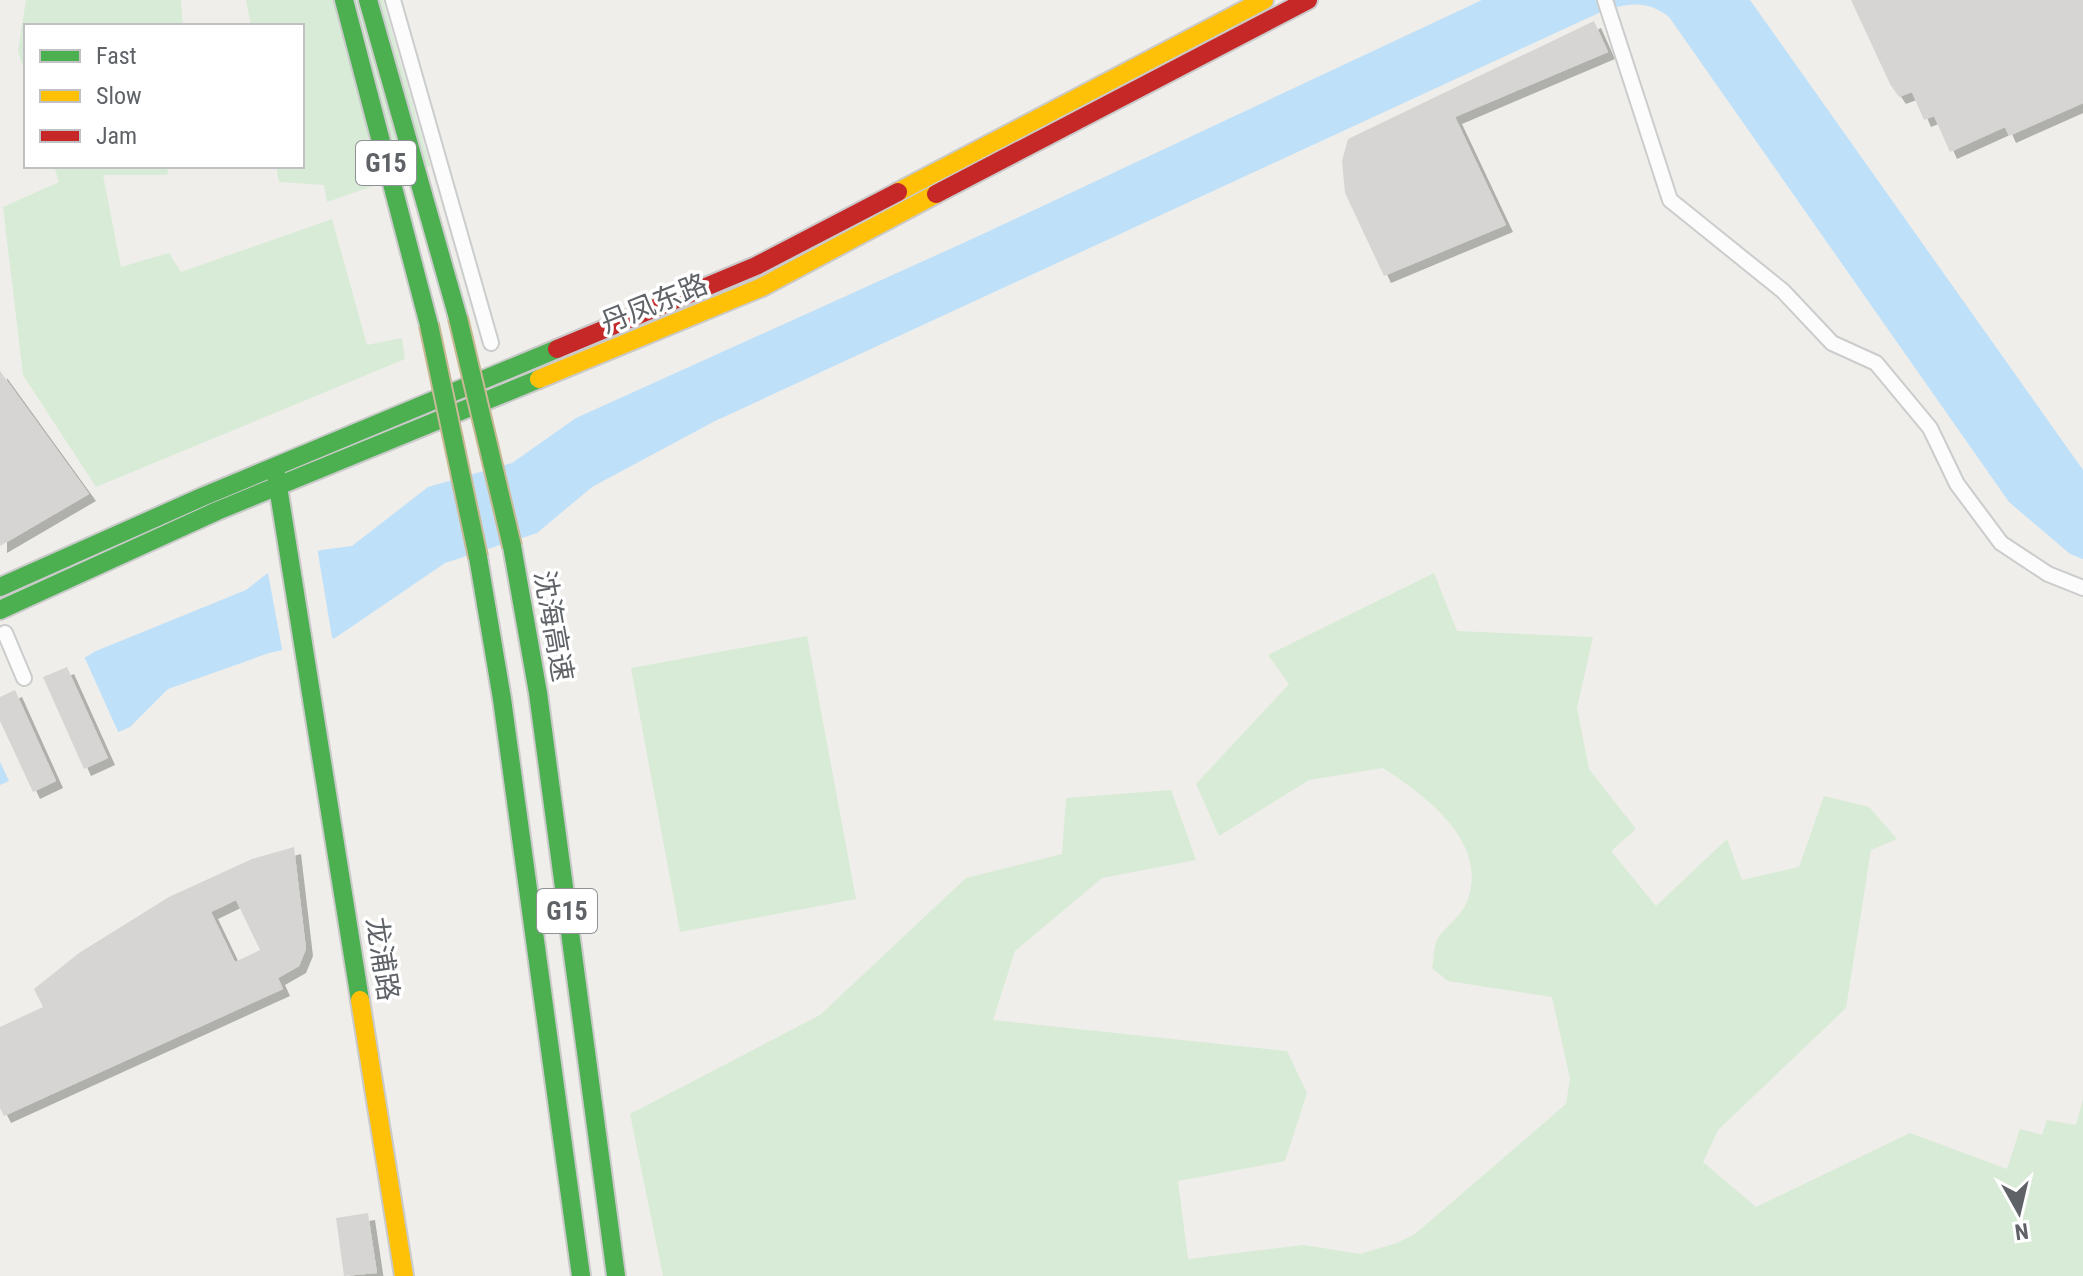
<svg xmlns="http://www.w3.org/2000/svg" width="2083" height="1276" font-family="'Roboto Condensed','Noto Sans SC',sans-serif">
  <style>
    .green { fill: #d8ebd6 }
    .water { fill: #bfe0f9 }
    .pier { fill: #efeeea }
    .building { fill: #d6d5d3; fill-rule: evenodd; filter: url(#shadow) }
    .lines { fill: none; stroke-linecap: round; stroke-linejoin: round }
    .street-casing { stroke: #cbcccc; stroke-width: 18 }
    .fast-casing { stroke: #cacacb; stroke-width: 22 }
    .slow-casing { stroke: #cacacb; stroke-width: 22 }
    .jam-casing { stroke: #cacacb; stroke-width: 22 }
    .street { stroke: #fdfcfc; stroke-width: 14 }
    .fast { stroke: #4caf50; stroke-width: 18 }
    .slow { stroke: #ffc107; stroke-width: 18 }
    .jam { stroke: #c62828; stroke-width: 18 }
    .fast-bridge-casing { stroke: #c8b996; stroke-width: 22; stroke-linecap: butt }
    .fast-bridge { stroke: #4caf50; stroke-width: 18 }
    .labels { text-anchor: middle; stroke-width: 7; stroke-linejoin: round; paint-order: stroke }
    .shield { fill: #fff; stroke: #8f9295; stroke-width: 2 }
    .shield-label { font-size: 26px; font-weight: bold; fill: #5f6368 }
    .street-label { font-size: 28px; fill: #5f6368; stroke: #fff }
  </style>
  <defs>
    <filter id="shadow"><feDropShadow dx="7" dy="7" stdDeviation="0" flood-color="#0004"/></filter>
  </defs>
  <rect width="100%" height="100%" fill="#efeeea"/>
  <path class="green" d="M26,0H181L183,26H26V76L18,51Z
    M246,0H383L430,166L327,202L324,185L279,182L276,166H302V26H251Z
    M54,166H169L167,175H103L121,267L169,253L181,272L332,219L367,345L402,338L405,359L96,487L23,375L3,207L59,182Z
    M1434,573L1457,631L1593,637L1577,708L1589,769L1636,829L1611,851L1656,906L1727,839L1742,880L1799,867L1824,796L1869,807L1897,839L1871,850L1846,1008L1718,1130L1703,1162L1756,1207L1910,1133L2007,1169L2020,1129L2042,1135L2047,1120L2076,1125L2083,1099V1276H663L630,1114L820,1015L966,878L1062,854L1066,798L1171,790L1196,860L1102,878L1015,951L993,1020L1287,1051L1307,1093L1285,1161L1178,1181L1188,1259L1304,1245L1360,1254L1397,1243L1415,1234L1566,1104L1570,1079L1552,997L1448,981L1432,968C1434,959 1433,946 1438,938C1446,926 1460,917 1466,904C1492,844 1426,796 1383,768L1309,780L1219,836L1196,784L1289,684L1268,655Z
    M807,636L856,899L680,932L631,668Z"/>
  <path class="water" d="M1482,0H1750L2083,470V559L2070,554L2009,502L1669,17C1647,0 1629,3 1603,11L715,421L592,487L537,533L445,563L335,638L269,653L168,689L130,727L0,785V708L96,651L246,590L269,572L321,550L352,546L428,487L512,463L576,418L972,239Z"/>
  <path class="pier" d="M317,547L333,643L283,654L267,568Z
    M83,654L120,736L11,785L0,762V703Z"/>
  <path class="building" d="M1851,0H2083V103L2009,136L2005,127L1950,152L1934,116L1924,120L1912,92L1899,97L1890,84Z
    M1594,21L1608,52L1455,117L1506,225L1384,276L1345,193L1342,161L1348,139Z
    M0,371L89,494L0,546Z
    M67,667L108,758L84,769L43,677Z
    M15,690L56,781L33,792L0,721V697Z
    M294,847L306,949L299,966L278,978L283,989L4,1116L0,1108V1027L43,1007L34,989L79,953L169,897L252,859ZM236,900L260,950L235,962L211,912Z
    M368,1213L377,1273L344,1276L336,1218Z"/>
  <g class="lines">
    <g class="street-casing">
      <path id="street" d="M393,0L491,343
        M1605,0L1670,200L1783,291L1832,343L1876,363L1930,428L1957,484L2001,543L2048,574L2083,588
        M5,633L24,678"/>
    </g>
    <g class="fast-casing">
      <path id="fast" d="M344,0L429,325
        M368,0L458,318
        M276,474L360,1000
        M512,546L538,693L616,1276
        M478,557L502,699L581,1276
        M0,587L202,497L557,349
        M0,610L217,511L539,379"/>
    </g>
    <g class="slow-casing">
      <path id="slow" d="M898,192L1264,0
        M539,379L762,287L936,194
        M360,1000L404,1276"/>
    </g>
    <g class="jam-casing">
      <path id="jam" d="M936,194L1308,0
        M557,349L756,266L898,192"/>
    </g>
    <use href="#street" class="street"/>
    <use href="#fast" class="fast"/>
    <use href="#slow" class="slow"/>
    <use href="#jam" class="jam"/>
    <g class="fast-bridge-casing">
      <path id="fast-bridge" d="M458,318L512,546
        M429,325L478,557"/>
    </g>
    <use href="#fast-bridge" class="fast-bridge"/>
  </g>
  <g class="labels">
    <g class="shield">
      <rect x="356" y="141" width="60" height="44" rx="6"/>
      <rect x="537" y="889" width="60" height="44" rx="6"/>
    </g>
    <g class="shield-label">
      <text x="386" y="172">G15</text>
      <text x="567" y="920">G15</text>
    </g>
    <g class="street-label">
      <text transform="translate(654 303) rotate(-22)" y="10">丹凤东路</text>
      <text transform="translate(554 626) rotate(80)" y="10">沈海高速</text>
      <text transform="translate(383 959) rotate(81)" y="10">龙浦路</text>
    </g>
  </g>
  <rect x="24" y="24" width="280" height="144" fill="#ffffff" stroke="#bfc1c3" stroke-width="2"/>
  <rect x="40" y="50" width="40" height="12" fill="#4caf50" stroke="#bfc1c3" stroke-width="2"/>
  <text x="96" y="64" font-size="24" fill="#5f6368">Fast</text>
  <rect x="40" y="90" width="40" height="12" fill="#ffc107" stroke="#bfc1c3" stroke-width="2"/>
  <text x="96" y="104" font-size="24" fill="#5f6368">Slow</text>
  <rect x="40" y="130" width="40" height="12" fill="#c62828" stroke="#bfc1c3" stroke-width="2"/>
  <text x="96" y="144" font-size="24" fill="#5f6368">Jam</text>
  <g transform="translate(2019 1212) rotate(172)" stroke="#ffffff" stroke-width="6" paint-order="stroke">
  <path d="M0-6L14 30L0 20L-14 30Z" fill="#5f6368"/>
  <text y="-12" font-size="22" font-weight="bold" text-anchor="middle" fill="#5f6368">N</text>
  </g>
</svg>
